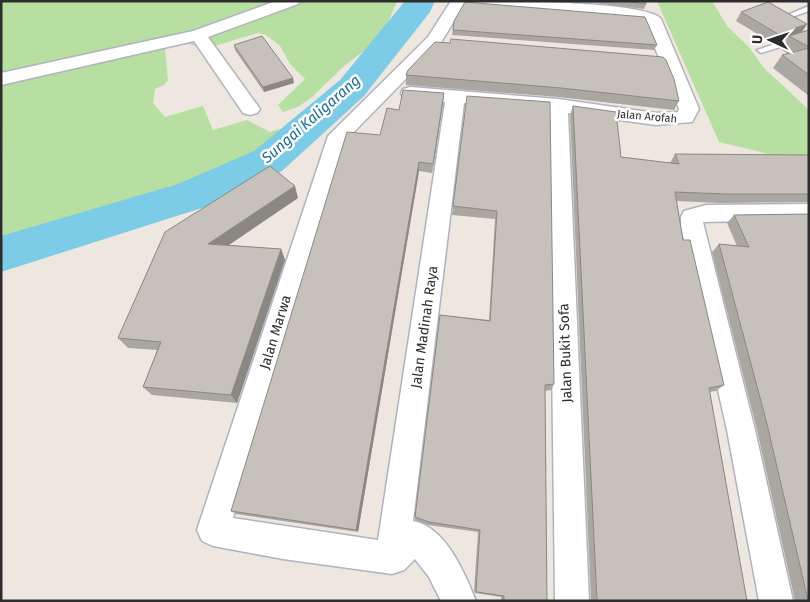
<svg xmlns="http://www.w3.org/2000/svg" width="810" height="602" font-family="'Fira Sans',sans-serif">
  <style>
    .green { fill: #b7dfa1 }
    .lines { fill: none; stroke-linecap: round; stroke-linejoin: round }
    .river { fill: #7ccce7; fill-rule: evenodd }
    .lane-casing { stroke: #b1b3bc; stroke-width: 3 }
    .street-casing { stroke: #b1b3bc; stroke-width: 3 }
    .lane { fill: #fff; fill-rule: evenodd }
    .street { fill: #fff; fill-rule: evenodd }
    .wall { fill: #aaa7a1 }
    .shaded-wall { fill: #8b8883 }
    .building { fill: #c6c2bb; stroke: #8b8883 }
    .labels { text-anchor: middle; stroke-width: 5; stroke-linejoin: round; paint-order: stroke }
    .far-street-label { font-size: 11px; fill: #2d2d2d; stroke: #fff }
    .street-label { font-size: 14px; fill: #2d2d2d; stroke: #fff }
    .water-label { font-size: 15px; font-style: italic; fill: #176c96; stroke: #fff }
  </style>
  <rect width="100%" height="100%" fill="#ede7e0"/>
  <path class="green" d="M1,1H397L382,37L343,67L312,97L298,107L283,112L278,105L305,79L290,64L280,46L266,35L258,33L201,50C189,40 180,44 165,47L168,80L164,85L155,89L153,103L165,117L203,106L213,130L247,120L270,132L279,129L275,139L255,150C250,175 114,218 86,226C59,233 30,237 3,242Z
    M657,1H712L727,26L748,46L764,68L809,110V155L777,156L719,142Z"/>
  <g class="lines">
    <path class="river" d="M405,1H435L430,12L364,96L282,171L208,206L1,272V236L178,184L254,151L340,80Z"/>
    <g class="lane-casing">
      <path id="lane" d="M809,6V11L789,18L785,16Z
        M809,33V38L761,53L757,50Z"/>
    </g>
    <g class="street-casing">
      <path id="street" d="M276,1H300L298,4L208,37L260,109L257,113L250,115L243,113L194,41L1,85V73L193,31Z
        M451,1C482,1 648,0 661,19L699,109L692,122L656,125L568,113L589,601H555L549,110L464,103L413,521C446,527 465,574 476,601H441L429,577L415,559L404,570L392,574L283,559L213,546L202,541L197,530L328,136L428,37ZM464,5L644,20L679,109L678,112L656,113L558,99L410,87L403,89L401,93L403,97L445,102L378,540L233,518L347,139L440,44Z
        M809,204V220L703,222L755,430L793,601H759L727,430L681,227V217L684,211L706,205Z"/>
    </g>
    <use href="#lane" class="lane"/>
    <use href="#street" class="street"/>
  </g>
  <path class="wall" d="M541,1H645L646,4L644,9L595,3Z
    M741,12L802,32L809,30V96L773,68L782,55L788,54L781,49L788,38L772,43L736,21Z
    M454,21L657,45L654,50L452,35Z
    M234,45L294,83L264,92L235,50Z
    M408,70L679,101L674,110L558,97L406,85V75Z
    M444,93L443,103L432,173L419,171L358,532L236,514L231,511L380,135L399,110Z
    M467,96L554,384L551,390L545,391L547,601H501V597L475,593L474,591L478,532L428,525L415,520L440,315L489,320L495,219L452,215Z
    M573,106L621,157L670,163L675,154L809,155V202L719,203L676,201L683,240L724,385L716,391L710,392L747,601H591L570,115Z
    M298,198L229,245L281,249L285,260L237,403L152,395L143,387L157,350L128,348L118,338L165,232Z
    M809,214V601H795L757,430L712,252L719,244L737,246L727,223L734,215Z"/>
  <path class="shaded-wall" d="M807,24L801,34L789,36L788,38L772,43L778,34Z
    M293,78L294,83L264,92L263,87Z
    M444,93L443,103L432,173L433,164Z
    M419,162V171L358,532L356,530Z
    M295,186L298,198L214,255L208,244Z
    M281,249L285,260L237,403L231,395Z"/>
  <path class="building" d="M624,1H645L646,4Z
    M465,2L645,17L657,45L453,30L454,21Z
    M768,2L807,24L778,34L741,12Z
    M809,30V47L789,36Z
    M262,36L293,78L263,87L234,45Z
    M451,39L663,57L666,60L674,79L679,101L561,88L406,75L408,70L435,42L450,43Z
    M809,48V75L782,55Z
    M403,90L444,93L433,164L419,162L356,530L231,511L347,132L380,135L387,108L399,110Z
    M467,96L550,102L554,384L545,385L547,601H504V596L477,592L476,590L480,530L429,522L415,517L440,315L490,321L497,211L453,206Z
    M573,106L616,112L621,157L679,164L675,154L809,155V194H725L675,192L683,240H690L724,385L709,388L747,601H596L597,600Z
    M270,166L295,186L208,244L281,249L231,395L143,387L161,342L118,338L165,232Z
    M809,214V601H807L808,600L767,424L719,244L749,247L734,215Z"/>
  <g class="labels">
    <g class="far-street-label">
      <text transform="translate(647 116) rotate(5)" y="4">Jalan Arofah</text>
    </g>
    <g class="street-label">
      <text transform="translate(424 327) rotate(-82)" y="5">Jalan Madinah Raya</text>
      <text transform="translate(275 332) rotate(-73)" y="5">Jalan Marwa</text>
      <text transform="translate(565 353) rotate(-92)" y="5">Jalan Bukit Sofa</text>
    </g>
    <g class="water-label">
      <text transform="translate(311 119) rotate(-41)" y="5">Sungai Kaligarang</text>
    </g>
  </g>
  <rect width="810" height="602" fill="none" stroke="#2d2d2d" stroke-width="5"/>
  <g transform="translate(770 40) rotate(273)" stroke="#ffffff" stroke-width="4" paint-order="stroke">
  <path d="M0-4L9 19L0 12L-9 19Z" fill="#2d2d2d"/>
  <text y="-8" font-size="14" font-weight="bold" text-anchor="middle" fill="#2d2d2d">U</text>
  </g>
</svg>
